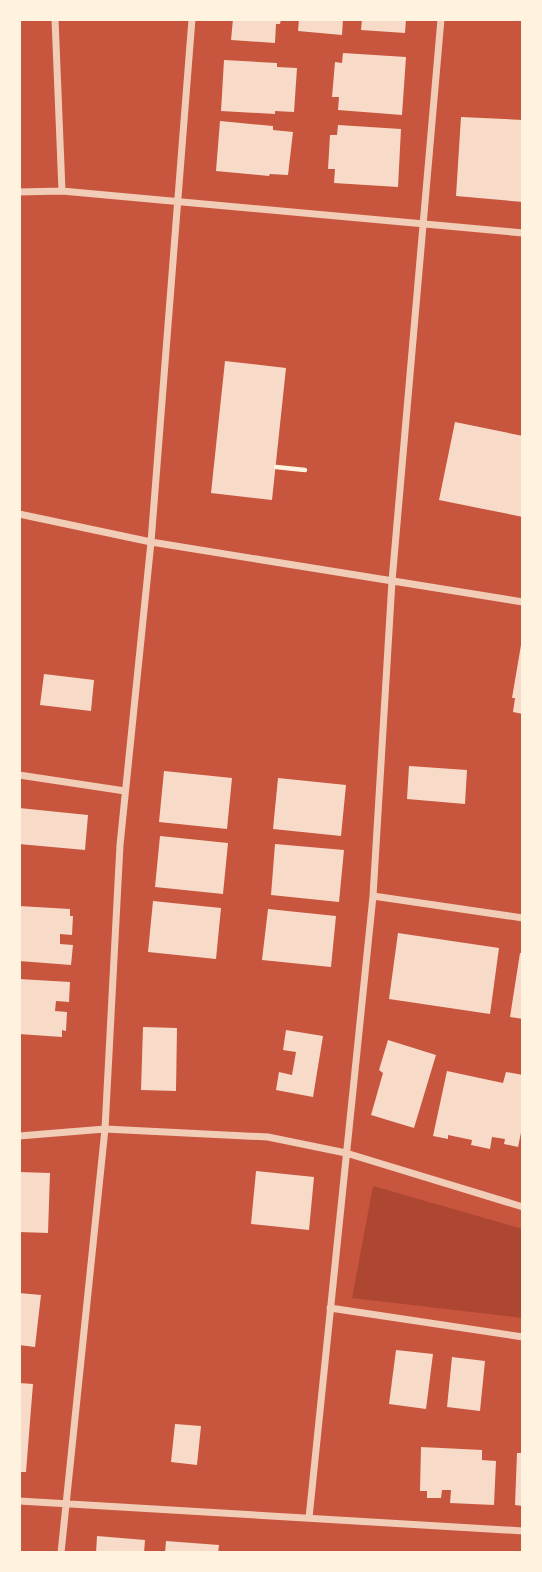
<svg xmlns="http://www.w3.org/2000/svg" width="542" height="1572" font-family="Arial,sans-serif">
  <style>
    .green { fill: #ae4732 }
    .building { fill: #f7dbc8 }
    .lines { fill: none; stroke-linecap: round; stroke-linejoin: round }
    .path { stroke: #fff3e0; stroke-width: 4.5 }
    .minor { stroke: #f1ccb7; stroke-width: 7 }
  </style>
  <rect width="100%" height="100%" fill="#c8553d"/>
  <path class="green" d="M373,1186L523,1229V1318L352,1298Z"/>
  <path class="building" d="M233,19H281L280,24H276L275,43L231,40Z
    M299,19H343L342,35L298,31Z
    M362,19H406L405,33L361,30Z
    M343,53L406,57L402,115L338,110L339,97H332L335,62L342,63Z
    M224,60L277,63V67L297,68L294,112L275,111V114L221,111Z
    M461,117L523,120V202L456,196Z
    M220,121L273,126V130L293,132L288,175L270,174L269,176L216,171Z
    M338,125L401,129L398,187L334,183L335,169H328L330,135H337Z
    M225,361L286,368L272,500L211,493Z
    M455,422L523,436V517L439,500Z
    M521,645H523V714L513,712L515,698H512Z
    M44,674L94,680L91,711L40,705Z
    M409,766L467,770L465,804L407,799Z
    M164,771L232,778L227,829L159,822Z
    M278,778L346,785L341,836L273,829Z
    M19,808L88,815L85,850L19,844Z
    M160,836L228,843L223,894L155,887Z
    M275,844L344,850L339,902L271,895Z
    M153,901L221,908L216,959L148,952Z
    M19,906L70,909V916H73L72,935L60,934V944L73,945L71,965L19,961Z
    M268,909L336,916L331,967L262,960Z
    M398,933L499,948L490,1014L389,999Z
    M520,953H523V1019L510,1017Z
    M19,979L70,982L69,1002L56,1001L55,1011L67,1012L66,1031L62,1030V1037L19,1034Z
    M143,1027L177,1028L176,1091L141,1090Z
    M286,1030L323,1036L313,1097L276,1090L279,1072L292,1075L296,1052L283,1050Z
    M388,1040L436,1055L414,1128L371,1115L383,1073L379,1070Z
    M447,1071L503,1083L506,1072L523,1075V1123L518,1147L504,1144L505,1139L492,1137L490,1149L471,1145L472,1140L448,1135V1139L433,1136Z
    M256,1171L314,1177L309,1230L251,1224Z
    M19,1172L50,1173L48,1233L19,1232Z
    M19,1293L41,1295L35,1347L19,1345Z
    M396,1350L433,1354L426,1409L389,1404Z
    M452,1357L485,1361L480,1411L447,1407Z
    M19,1383L33,1384L26,1472H19Z
    M175,1424L201,1426L197,1465L171,1462Z
    M421,1447L482,1450V1460L496,1461L494,1505L450,1503L451,1490H442L441,1498H427V1491H420Z
    M517,1453H523V1506L515,1505Z
    M97,1536L145,1540L144,1553H96Z
    M166,1541L219,1545L218,1553H165Z"/>
  <g class="lines">
    <path class="path" d="M276,467L305,470"/>
    <path class="minor" d="M55,19L62,191
      M19,192L62,191L523,233
      M19,514L151,542L523,602
      M19,775L125,791
      M373,896L523,918
      M19,1136L105,1129L268,1137L346,1153L523,1207
      M330,1308L523,1337
      M19,1501L523,1531
      M309,1518L373,896L392,581L441,19
      M61,1553L105,1129L120,845L151,542L192,19"/>
  </g>
  <rect width="542" height="1572" fill="none" stroke="#fff3e0" stroke-width="42"/>
</svg>
